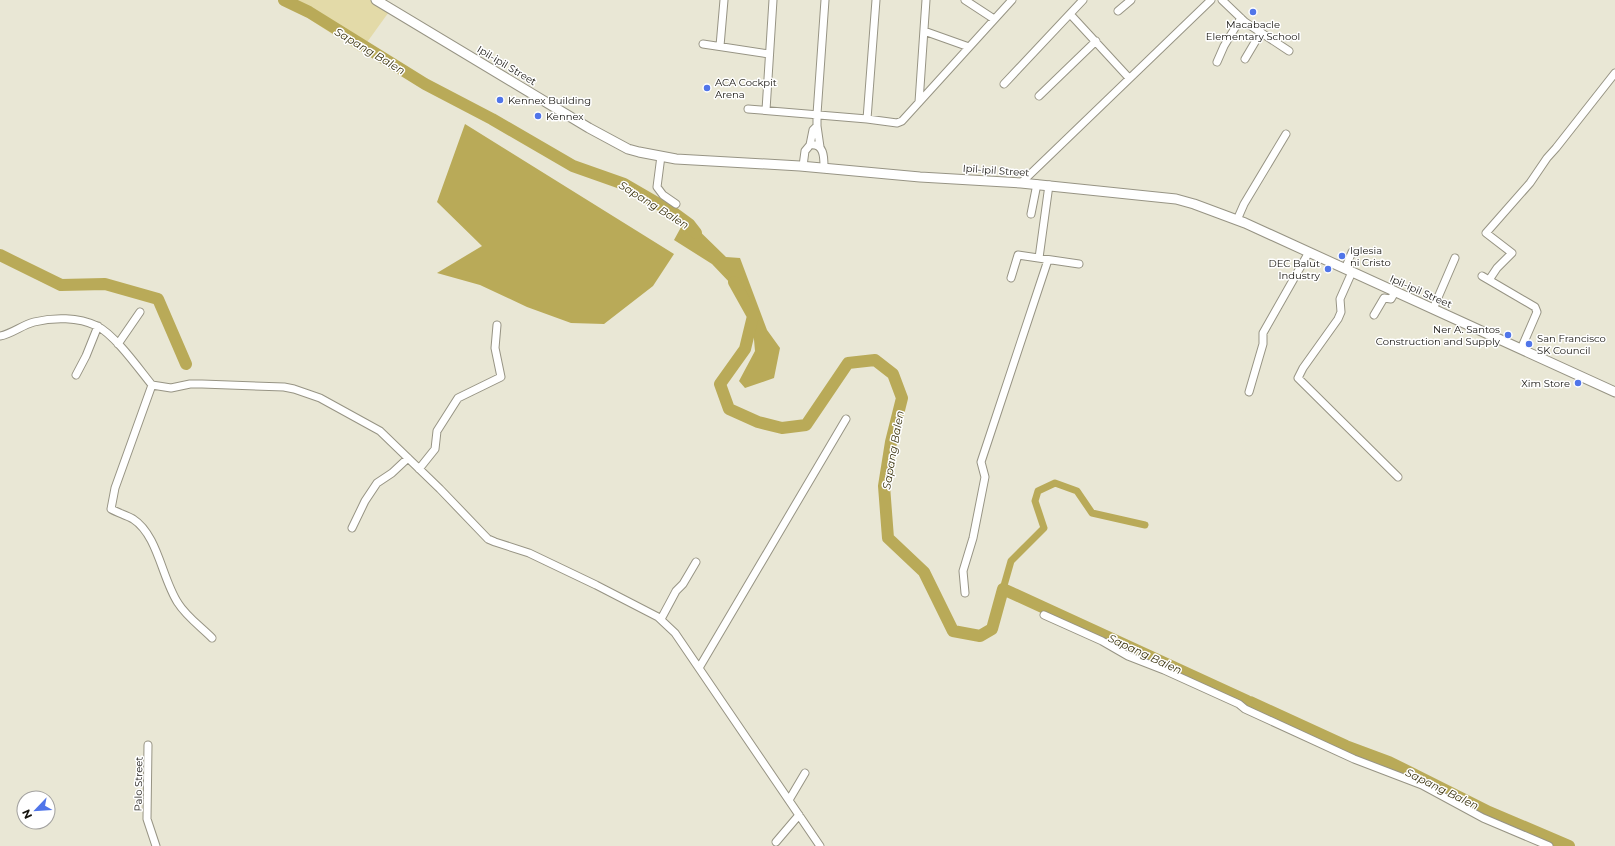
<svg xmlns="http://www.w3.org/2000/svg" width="1615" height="846" font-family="Montserrat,sans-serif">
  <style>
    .green { fill: #e3daa8 }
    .water { fill: #b9aa58 }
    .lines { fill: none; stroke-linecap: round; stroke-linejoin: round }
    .stream { stroke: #b9aa58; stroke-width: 2 }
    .canal { stroke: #b9aa58; stroke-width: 7 }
    .river { stroke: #b9aa58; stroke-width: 12 }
    .minor-casing { stroke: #979484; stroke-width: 9 }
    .tertiary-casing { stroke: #979484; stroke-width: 11 }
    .minor { stroke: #fff; stroke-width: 7 }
    .tertiary { stroke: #fff; stroke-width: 9 }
    .poi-dot { fill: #5075e9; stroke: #fff; stroke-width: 1.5 }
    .labels { text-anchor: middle; stroke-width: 3; stroke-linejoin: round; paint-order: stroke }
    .poi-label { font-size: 10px; fill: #16140f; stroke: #fff; text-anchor: start }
    .street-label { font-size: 10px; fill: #16140f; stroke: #fff }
    .water-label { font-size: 11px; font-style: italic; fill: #3a330f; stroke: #fff }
  </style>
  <rect width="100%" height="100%" fill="#e9e7d5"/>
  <path class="green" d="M280,0H377L391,9L360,52Z"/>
  <path class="water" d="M465,124L674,254L653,286L604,324L571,323L527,307L480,285L437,273L482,246L437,202Z
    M686,218L726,257L740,258L767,330L780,348L774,378L745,388L739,381L755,351L751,305L712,264L674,240Z"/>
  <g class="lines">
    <path class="stream" d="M992,629L994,631"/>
    <path class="canal" d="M1003,589L1011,561L1044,528L1035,501L1038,491L1055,483L1077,491L1092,513L1145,525"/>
    <path class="river" d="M284,0L309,12L425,84L492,119L573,166L624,184L674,213L689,224L696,233
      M0,255L61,285L105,284L158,299L186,364
      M734,282L753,316L745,349L720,384L729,409L758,422L782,428L806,425L848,363L875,360L893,374L902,398L891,442L884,486L888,538L924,572L953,631L980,636L992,629L1003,589L1247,701
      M1250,702L1346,746L1389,762L1489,812L1569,846"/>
    <g class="minor-casing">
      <path id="minor" d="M965,0L994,19
        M1222,0L1245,22L1289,51
        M1118,11L1131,0
        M1070,14L1129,78
        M924,31L969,47
        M703,44L769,54
        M720,46L724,0
        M1245,59L1261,32
        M1217,62L1224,46L1241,18
        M1004,84L1083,0
        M1039,96L1096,41
        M919,102L926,0
        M748,109L867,119L897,123L902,121L1012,0
        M766,110L773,0
        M867,119L876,0
        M817,126V114L825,0
        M810,145L813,130L817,126L820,147
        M661,156L657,187L663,195L676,204
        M803,166L805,151L810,145C824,143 824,157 824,167
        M1021,183L1211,0
        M1031,214L1037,184
        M1237,220L1244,204L1286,134
        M1039,258L1049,185
        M1345,269L1352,252
        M1352,272L1340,299L1341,312L1338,319L1303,368L1298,378L1398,477
        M1482,276L1535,307L1537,312L1521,349
        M1011,278L1018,255L1079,264
        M1489,280L1497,268L1512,253L1486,233L1530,183L1547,158L1556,148L1615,73
        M1433,309L1455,258
        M1374,315L1384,298L1391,299L1395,292
        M0,336C12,334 22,325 34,322C54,317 78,317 97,326C115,335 139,369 152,385
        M118,344L140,312
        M76,375L86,356L98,326
        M152,385L171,388L190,384H202L284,387L294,389L320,398L380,431L440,489L488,539L495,542L529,553L596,585L658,617L675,633L820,846
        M152,385L115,488L111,509C118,513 126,515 133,519C158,535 162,579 178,603C186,616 201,627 212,638
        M1249,392L1263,344V333L1309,252
        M419,469L435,449L437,431L458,398L501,377L495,348L497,325
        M352,528L365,501L377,483L392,473L408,458
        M965,593L963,571L973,538L985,477L981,462L1048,260
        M1044,615L1102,641L1128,656L1164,670L1239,704L1245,709L1354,759L1422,785L1483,818L1549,846
        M661,619L676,591L683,584L696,562
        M699,668L846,419
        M148,745L147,819L156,846
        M789,800L805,773
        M776,842L799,815"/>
    </g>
    <g class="tertiary-casing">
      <path id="tertiary" d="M376,0L589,128L628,149L639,152L676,159L800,166L920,177L1021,183L1176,199L1194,204L1245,223L1615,392"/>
    </g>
    <use href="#minor" class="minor"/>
    <use href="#tertiary" class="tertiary"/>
  </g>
  <g class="poi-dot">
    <circle cx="1253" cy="12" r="4"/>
    <circle cx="707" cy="88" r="4"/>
    <circle cx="500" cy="100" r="4"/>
    <circle cx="538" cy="116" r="4"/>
    <circle cx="1342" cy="256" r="4"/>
    <circle cx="1328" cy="269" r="4"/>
    <circle cx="1508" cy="335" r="4"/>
    <circle cx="1529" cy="344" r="4"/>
    <circle cx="1578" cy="383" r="4"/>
  </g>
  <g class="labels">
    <g class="poi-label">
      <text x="1253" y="28" text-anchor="middle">Macabacle<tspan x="1253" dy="12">Elementary School</tspan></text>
      <text x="715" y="86">ACA Cockpit<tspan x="715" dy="12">Arena</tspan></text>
      <text x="508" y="104">Kennex Building</text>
      <text x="546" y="120">Kennex</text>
      <text x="1350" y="254">Iglesia<tspan x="1350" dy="12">ni Cristo</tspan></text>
      <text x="1320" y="267" text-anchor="end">DEC Balut<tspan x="1320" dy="12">Industry</tspan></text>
      <text x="1500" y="333" text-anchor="end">Ner A. Santos<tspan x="1500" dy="12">Construction and Supply</tspan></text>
      <text x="1537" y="342">San Francisco<tspan x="1537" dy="12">SK Council</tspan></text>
      <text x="1570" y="387" text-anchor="end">Xim Store</text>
    </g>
    <g class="street-label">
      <text transform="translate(507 65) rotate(31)" y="4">Ipil-ipil Street</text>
      <text transform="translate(996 170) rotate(4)" y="4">Ipil-ipil Street</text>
      <text transform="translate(1421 291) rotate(24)" y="4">Ipil-ipil Street</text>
      <text transform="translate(138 784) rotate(-89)" y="4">Palo Street</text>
    </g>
    <g class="water-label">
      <text transform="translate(370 51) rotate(31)" y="4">Sapang Balen</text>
      <text transform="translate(654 205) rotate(32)" y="4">Sapang Balen</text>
      <text transform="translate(893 450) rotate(-80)" y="4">Sapang Balen</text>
      <text transform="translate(1145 654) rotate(25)" y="4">Sapang Balen</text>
      <text transform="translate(1442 789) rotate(26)" y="4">Sapang Balen</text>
    </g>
  </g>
  <g transform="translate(36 810) rotate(245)"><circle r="19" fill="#ffffff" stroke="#a2a19f"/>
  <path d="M0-3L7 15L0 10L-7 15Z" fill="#5075e9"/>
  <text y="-6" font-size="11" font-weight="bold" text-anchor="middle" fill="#16140f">N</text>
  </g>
</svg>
